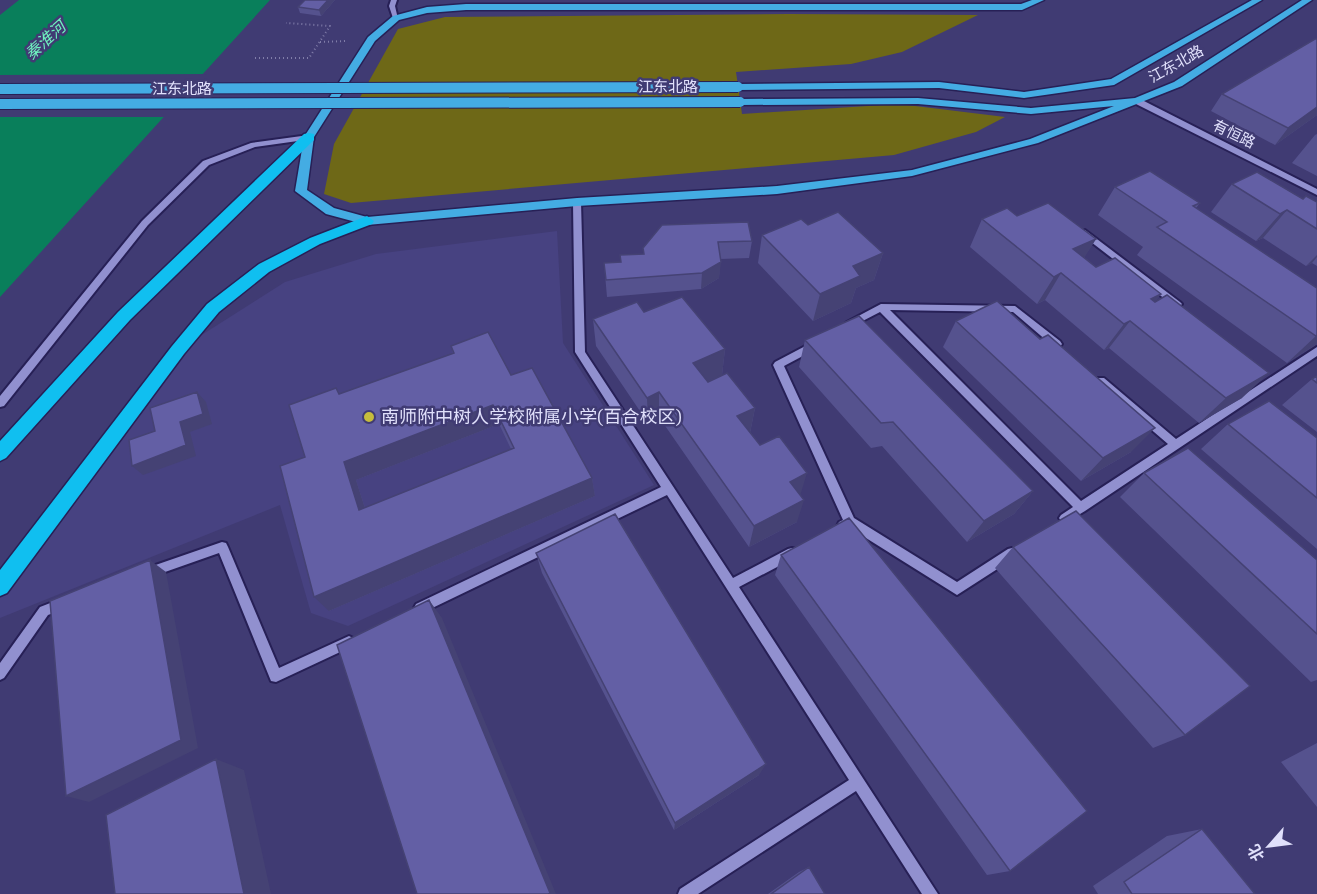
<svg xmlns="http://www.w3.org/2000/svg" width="1317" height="894" font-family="'Exo 2','Noto Sans SC',sans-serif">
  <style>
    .built { fill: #474281 }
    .green { fill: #6e6817 }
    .water { fill: #097f5b }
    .pier { fill: #403b73 }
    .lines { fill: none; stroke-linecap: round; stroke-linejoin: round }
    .minor-casing { stroke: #272056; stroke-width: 4 }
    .major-casing { stroke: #272056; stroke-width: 3 }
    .highway-casing { stroke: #272056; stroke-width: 3 }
    .path { stroke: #807da9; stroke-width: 2; stroke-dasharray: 1 3; stroke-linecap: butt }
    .minor { fill: #9190cf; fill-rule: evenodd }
    .major { fill: #44ace3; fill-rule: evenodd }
    .highway { fill: #10bff0; fill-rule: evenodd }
    .major-bridge-casing { stroke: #272056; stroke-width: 12; stroke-linecap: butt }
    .major-bridge { stroke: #44ace3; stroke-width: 10 }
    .wall { fill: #55528e; fill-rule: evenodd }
    .shaded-wall { fill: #454274 }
    .building { fill: #635fa5; stroke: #454274; stroke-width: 1.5; fill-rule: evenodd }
    .poi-dot { fill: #c6bc3c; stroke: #403b73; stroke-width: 2 }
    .labels { text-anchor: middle; stroke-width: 5; stroke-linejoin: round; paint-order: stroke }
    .far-street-label { font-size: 15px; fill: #e0e0fb; stroke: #403b73 }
    .far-water-label { font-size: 16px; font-style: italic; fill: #6ff3bf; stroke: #403b73 }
    .poi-label { font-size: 18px; fill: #e0e0fb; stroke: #403b73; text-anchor: start }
  </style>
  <rect width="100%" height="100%" fill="#403b73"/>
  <path class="built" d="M557,231L563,343L654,485L348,626L311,613L280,505L0,618V587L178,350L285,282L376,254Z"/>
  <path class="green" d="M788,14L978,15L902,52L851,64L736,72L742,114L899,104L1005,117L976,132L894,155L351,203L324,194L334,144L398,29L445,17Z"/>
  <path class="water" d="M19,0H270L0,297V15Z"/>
  <path class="pier" d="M207,74L168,117H0V75Z"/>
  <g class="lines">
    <g class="minor-casing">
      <path id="minor" d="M391,0H397L395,6L398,19L393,18L389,6Z
        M1134,99H1140L1317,189V195L1134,103Z
        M309,135H312V139L255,147L209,165L148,225L4,406L0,407V396L142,221L203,161L251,143Z
        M577,199L581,202L585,352L733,578L788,549L792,548L796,549L798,553L796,557L739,587L938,894H922L856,791L698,894H678L680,889L849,780L667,495L424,612L420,614L416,612L414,608L416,604L661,487L575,352L573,202Z
        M1085,230L1180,302L1182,304L1180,306H1174L1082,235L1081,233Z
        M881,304L1015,306L1060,341L1062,344L1060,347H1054L1013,312L890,310L1081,501L1168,444L1098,384L1096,381L1098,378H1104L1176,439L1317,347V356L1085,511L1065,523L1061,521L1059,518L1061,515L1073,507L880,312L853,326H847L845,324L847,322Z
        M813,342L818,346L816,349L784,366L854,518L957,582L1008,549L1012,548L1016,549L1018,553L1016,557L957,595L850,528L843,531L839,530L837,526L839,522L843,520L773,365L775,362Z
        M222,542L226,543L228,547L279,668L349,636L353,638L355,642L353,646L276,682L271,681L219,553L148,578L144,577L142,573L144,569Z
        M63,598L67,600L69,604L67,608L48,615L4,678L0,680V663L40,607Z"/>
    </g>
    <g class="major-casing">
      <path id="major" d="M1032,0H1044L1022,10H466L427,13L399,20L375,41L314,137L307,190L334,208L367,217L577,198L777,186L912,170L1030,139L1114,106L1031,114L918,104L740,105L735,102L740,99L918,98L1031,108L1135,98L1174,82L1302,0H1312L1182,86L1038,143L912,176L777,194L577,206L367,225L326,214L295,191L304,137L368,37L393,16L427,7L466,4H1021Z
        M1252,0H1262L1114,85L1024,98L939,88L738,90L733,87L738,84L939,82L1024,92L1111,79Z"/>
    </g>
    <g class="highway-casing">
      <path id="highway" d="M309,133L314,134V140L130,320L6,458L0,461V441L118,312L304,134Z
        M367,216L374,221L372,224L320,244L269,272L219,312L184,354L7,593L0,596V570L172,346L207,304L259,264L310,238Z"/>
    </g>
    <path class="path" d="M320,42L346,41
      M255,58H309L330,26L286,23"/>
    <use href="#minor" class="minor"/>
    <use href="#major" class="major"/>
    <use href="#highway" class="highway"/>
    <g class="major-bridge-casing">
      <path id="major-bridge" d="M0,89L738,87
        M0,104L740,102"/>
    </g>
    <use href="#major-bridge" class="major-bridge"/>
  </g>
  <path class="wall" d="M335,0L321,16L300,13L298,7Z
    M1222,94L1317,115L1275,145L1211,111Z
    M1317,134V176L1292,163L1315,135Z
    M1232,184L1317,202V266L1312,263L1306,266L1263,238L1256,241L1211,212Z
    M1115,187L1200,203L1196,208L1317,288V344L1287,363L1137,255L1143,247L1098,215Z
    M1017,216L1096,239L1084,257L1096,267L1161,294L1155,301L1242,398L1199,423L1109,348L1104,350L1045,300L1037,304L970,247L982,219Z
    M662,225L752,241L749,258L720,259L719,278L701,289L607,297L604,263L620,262L643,254V248Z
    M808,225L883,253L874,280L856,288L851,303L813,321L758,263L762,235Z
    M644,312L725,349L722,375L755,408L750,433L797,522L749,547L659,417L648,423L596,346L593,319Z
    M956,321L1131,452L1081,481L943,347Z
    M805,340L1033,491L1014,514L967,542L882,446L871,448L799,367Z
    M451,346L511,375L592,478L595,496L329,611L305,457L336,388L340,394L453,353ZM499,424L511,449L365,508L356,480Z
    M1317,376V432L1282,405L1312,379Z
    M1228,424L1317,438V549L1201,449Z
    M1144,473L1317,560V680L1311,682L1120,497Z
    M1013,547L1185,735L1153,748L995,568Z
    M536,553L759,775L674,830L542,573Z
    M781,555L1010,871L987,875L775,575Z
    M1317,743V807L1281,762Z
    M1202,829L1255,894H1098L1093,886L1167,836Z
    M809,867L825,894H768L799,872Z"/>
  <path class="shaded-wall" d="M328,0H335L321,16L319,10Z
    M1317,107V115L1275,145L1288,128Z
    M1287,210L1263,238L1256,241L1280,214Z
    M1096,239L1079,266L1061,273L1045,300L1037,304L1054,277L1073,249Z
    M883,253L874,280L856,288L851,303L813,321L820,294L853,266Z
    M1317,255V257L1312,263L1306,266Z
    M721,262L719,278L701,289L702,273Z
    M1161,294L1140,321L1151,299Z
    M1130,321L1109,348L1104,350L1124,324Z
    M1317,335V344L1287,363L1316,336Z
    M725,349L722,375L692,389L693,363Z
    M1269,373L1242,398L1199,423L1226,398Z
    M197,392L206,402L212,424L190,432L196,456L143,475L132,466L180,422Z
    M659,392V417L648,423L647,398Z
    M493,405L499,424L356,480L371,527L359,510L344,462Z
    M755,408L750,433L737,416Z
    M1155,428L1131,452L1081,481L1103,458Z
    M807,473L800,496L790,482Z
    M592,478L595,496L329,611L314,597Z
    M1033,491L1014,514L967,542L984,521Z
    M804,500L797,522L749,547L754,526Z
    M150,560L166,572L198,748L89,802L66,796Z
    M429,600L442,618L556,894H548Z
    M216,759L244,770L271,894H244Z
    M766,764L759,775L674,830L675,823Z"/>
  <path class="building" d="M305,0H328L319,10L298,7Z
    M1315,39H1317V107L1288,128L1222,94Z
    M1150,171L1200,203L1193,206L1317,288V335L1316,336L1157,227L1167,222L1115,187Z
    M1257,172L1303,199L1306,196L1317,202V229L1287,210L1280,214L1232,184Z
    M1048,203L1096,239L1073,249L1096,267L1115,258L1161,294L1151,299L1155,302L1167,295L1269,373L1226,398L1130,321L1124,324L1061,273L1054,277L982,219L1007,208L1017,216Z
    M838,212L883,253L853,266L860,276L820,294L762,235L801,219L808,225Z
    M748,222L752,241L718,242L721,262L702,273L606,280L604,263L621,262L620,255L644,254L643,248L662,225Z
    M682,297L725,349L693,363L708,382L727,373L755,408L737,416L760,445L779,436L807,473L790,482L804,500L754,526L659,392L647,398L593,319L637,302L644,312Z
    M997,301L1040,339L1048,335L1155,428L1103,458L956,321Z
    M859,316L1033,491L984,521L893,422L881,423L805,340Z
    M488,332L511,375L532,368L592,478L314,597L280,466L305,457L289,405L336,388L339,394L454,353L451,346ZM493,405L514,448L359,510L344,462Z
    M1317,376V383L1312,379Z
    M197,392L203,414L180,422L186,445L132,466L129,440L155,431L150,408Z
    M1269,401L1317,438V498L1228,424Z
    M1188,448L1317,560V634L1144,473Z
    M1076,511L1250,686L1185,735L1013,547Z
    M615,514L766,764L675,823L536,553Z
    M849,518L1087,811L1010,871L781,555Z
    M150,560L181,740L66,796L50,601Z
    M429,600L550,893L548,894H417L337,645Z
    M216,759L244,894H115L106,815Z
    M1202,829L1255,894H1132L1124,882Z
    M809,867L825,894H771Z"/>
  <circle class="poi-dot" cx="369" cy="417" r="6"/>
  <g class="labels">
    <g class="far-street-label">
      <text transform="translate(1176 64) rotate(-29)" y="5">江东北路</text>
      <text x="668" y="92">江东北路</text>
      <text x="182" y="94">江东北路</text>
      <text transform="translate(1234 134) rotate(26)" y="5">有恒路</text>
    </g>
    <g class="far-water-label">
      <text transform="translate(45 40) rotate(-42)" y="6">秦淮河</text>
    </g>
    <g class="poi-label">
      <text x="381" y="423">南师附中树人学校附属小学(百合校区)</text>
    </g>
  </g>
  <g transform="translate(1269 846) rotate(242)" stroke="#403b73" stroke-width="4.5" paint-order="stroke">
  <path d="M0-4.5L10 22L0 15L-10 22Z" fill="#e0e0fb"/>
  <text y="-9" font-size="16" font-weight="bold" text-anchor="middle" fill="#e0e0fb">北</text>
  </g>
</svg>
